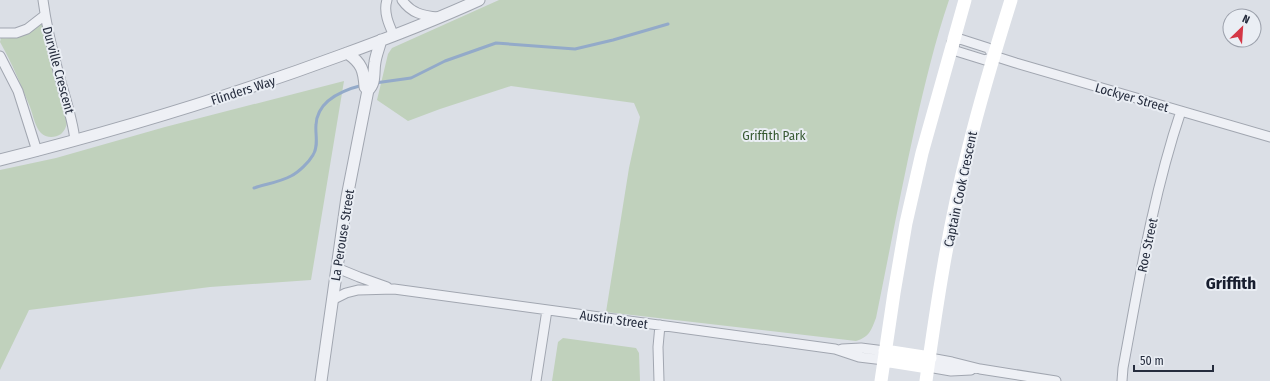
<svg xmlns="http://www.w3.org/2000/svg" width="1270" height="381" font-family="'Fira Sans Condensed',sans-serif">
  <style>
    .green { fill: #c0d1bc }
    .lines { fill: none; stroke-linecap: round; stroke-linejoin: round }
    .stream { stroke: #93aac9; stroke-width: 3 }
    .minor-casing { stroke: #a1a6b0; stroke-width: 11 }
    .tertiary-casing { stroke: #a1a6b0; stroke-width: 13 }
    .minor { stroke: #eef0f5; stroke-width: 9 }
    .tertiary { stroke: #eef0f5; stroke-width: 11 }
    .secondary { stroke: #fff; stroke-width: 13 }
    .labels { text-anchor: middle; stroke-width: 4; stroke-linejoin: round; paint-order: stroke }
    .street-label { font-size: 13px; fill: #252c3d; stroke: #eaeef4 }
    .park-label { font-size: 13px; fill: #365931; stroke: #eaeef4 }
    .district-label { font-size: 17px; font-weight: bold; fill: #171d2e; stroke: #eaeef4 }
  </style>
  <rect width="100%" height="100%" fill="#dbdfe6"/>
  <path class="green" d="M499,0H949C935,41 925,84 915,127C901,190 889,254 876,318C871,331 869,337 856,341L606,312L629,168L640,117L634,103L511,86L440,109L408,121L377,100L388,54L392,48Z
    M39,24H41L43,25L53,73L67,120C67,126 65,130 61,134C55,138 46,138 41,133C35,127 33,115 30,107C21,85 12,63 0,42L1,38C16,39 28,36 39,24Z
    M344,81L311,280L210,287L29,310L0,370V170L56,158L165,127Z
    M563,338L636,348L639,353L640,381H552L558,342Z"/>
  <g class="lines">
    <path class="stream" d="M375,83L411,78L445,61L496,43L575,49L613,40L668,24
      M254,188C266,184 280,182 291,176C299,172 309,162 313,155C319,146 315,134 316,125C317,100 343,90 363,85"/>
    <g class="minor-casing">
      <path id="minor" d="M43,0C46,23 51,45 57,67C63,92 72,115 75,140
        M387,0C383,12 389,25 394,36
        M402,0C411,13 423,16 438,17
        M0,33H16L27,29L45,15
        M0,56L18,91L37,151
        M994,56L985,60L956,51L952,42L960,39L988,48L994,56L1016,63L1270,137
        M337,268L359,277L387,287
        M332,300L346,293L358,290L394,289L835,349L859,357L884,360
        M842,349L861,348L885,351
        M930,358L952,362L980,369L1056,381
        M928,367L951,371L971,370
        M536,381L547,310
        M659,381L658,347L660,325
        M1122,381L1123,368C1139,282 1153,194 1181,111"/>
    </g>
    <g class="tertiary-casing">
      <path id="tertiary" d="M347,53C362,63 364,71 365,87L368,90
        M0,160C115,131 228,97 339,56C386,39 433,21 479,0
        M321,381L347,197L368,90C376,83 373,72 375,62C376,55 379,48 381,40"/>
    </g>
    <use href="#minor" class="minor"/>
    <use href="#tertiary" class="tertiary"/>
    <path class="secondary" d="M885,351L930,358
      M884,360L928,367
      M881,381L894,293L906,223L922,153L965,0
      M926,381C937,302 949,223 969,146C981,97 996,48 1011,0"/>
  </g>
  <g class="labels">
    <g class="street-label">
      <text transform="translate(59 70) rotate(75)" y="5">Durville Crescent</text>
      <text transform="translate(243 90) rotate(-18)" y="5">Flinders Way</text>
      <text transform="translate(1132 97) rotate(16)" y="5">Lockyer Street</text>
      <text transform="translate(960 189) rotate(-78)" y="5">Captain Cook Crescent</text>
      <text transform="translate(342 235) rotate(-81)" y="5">La Perouse Street</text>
      <text transform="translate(1147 245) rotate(-78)" y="5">Roe Street</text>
      <text transform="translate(614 319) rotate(8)" y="5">Austin Street</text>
    </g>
    <g class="park-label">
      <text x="774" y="140">Griffith Park</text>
    </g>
    <g class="district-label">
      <text x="1231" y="289">Griffith</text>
    </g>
  </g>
  <g transform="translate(1242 28) rotate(25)"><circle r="19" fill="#eaeef4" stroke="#9ba0ab"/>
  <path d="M0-3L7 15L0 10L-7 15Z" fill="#d43746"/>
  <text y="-6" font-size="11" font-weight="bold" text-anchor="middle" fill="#252c3d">N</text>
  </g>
  <path d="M1134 365v6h79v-6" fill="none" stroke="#252c3d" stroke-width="2"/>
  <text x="1140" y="365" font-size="12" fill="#252c3d" stroke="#eaeef4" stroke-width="3" paint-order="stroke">50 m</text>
</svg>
